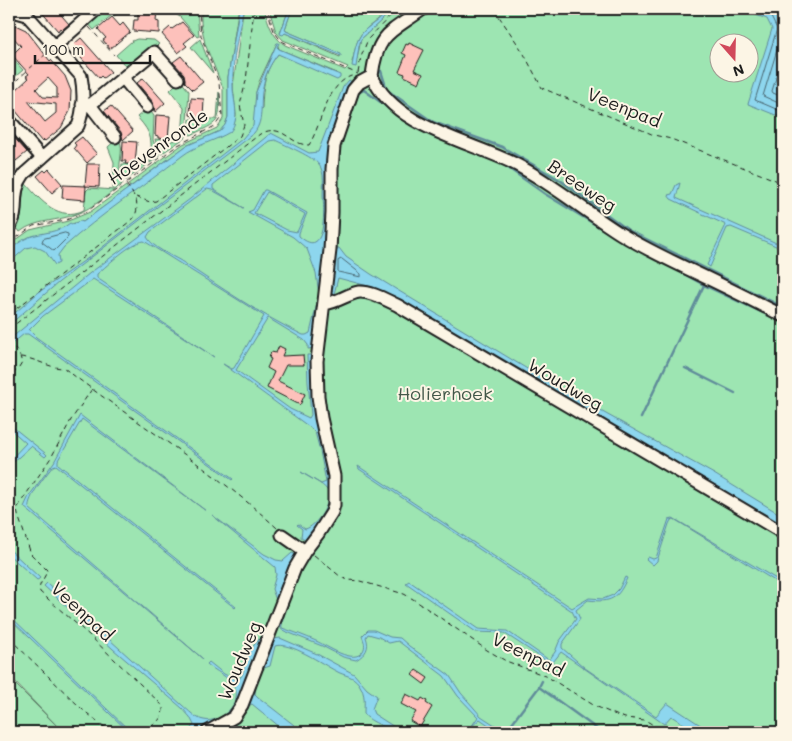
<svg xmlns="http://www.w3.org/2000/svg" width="792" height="741" font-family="Mali,sans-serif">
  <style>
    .green { fill: #9de5b2; stroke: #5c8067; fill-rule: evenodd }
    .water { fill: #8dd6ee; stroke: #608c9a; fill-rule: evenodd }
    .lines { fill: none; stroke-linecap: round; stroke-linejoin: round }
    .shore { stroke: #496670; stroke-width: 1 }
    .stream { stroke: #608c9a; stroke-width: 2.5 }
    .building { fill: #fdc1bb; stroke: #1c1c1c; fill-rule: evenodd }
    .minor-casing { stroke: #1c1c1c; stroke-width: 15 }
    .path { stroke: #1c1c1c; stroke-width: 1; stroke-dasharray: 5 4; stroke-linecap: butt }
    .minor { stroke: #fcf5e5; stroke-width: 11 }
    .labels { text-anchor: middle; stroke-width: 4; stroke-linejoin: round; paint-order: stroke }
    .street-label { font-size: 18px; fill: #1c1c1c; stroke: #fcf5e5 }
    .park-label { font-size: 18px; fill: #435849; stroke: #fcf5e5 }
  </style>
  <rect width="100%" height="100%" fill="#fcf5e5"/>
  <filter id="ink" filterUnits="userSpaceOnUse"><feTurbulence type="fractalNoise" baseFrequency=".02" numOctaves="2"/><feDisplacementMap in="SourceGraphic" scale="10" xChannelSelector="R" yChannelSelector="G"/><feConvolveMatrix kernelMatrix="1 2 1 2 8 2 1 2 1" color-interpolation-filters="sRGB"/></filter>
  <g filter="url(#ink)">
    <path class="green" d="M106,9H127L113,16L112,15L94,30L87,22L100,11Z
      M165,9H197L199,36L197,37L180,17L173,12Z
      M201,9H264C269,23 271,36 285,45L345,70L348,67L283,40L276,32L269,9H289L280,33H285L340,57V54L286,31L285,29L292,9H387C381,20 371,23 363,32C356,40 355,52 352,62L357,59L361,39L394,9H411L383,31L373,44L419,9H783V732H9V678L61,730L9,676V257L26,243L82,225L189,148L234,124L236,115L233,86L243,11L238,12L228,77V117L225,125L220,131L186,146L130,187L128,184L183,144L217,128L223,119V88L205,44L201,23ZM720,42H750V72H720ZM277,43L279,49L337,73L278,54C264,72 263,85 262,108L255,111L256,92L259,82Z
      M137,39L154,40L159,44L131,69H128L116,55L132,41Z
      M200,39L213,73L191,47Z
      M9,55L23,70L9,82Z
      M180,80L189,91L186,137L161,154L157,146L155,139L171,141L182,139L184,108L170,90Z
      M219,92C221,124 219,122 191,135L189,134L190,119H217Z
      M148,108L154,116L153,140L159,156L150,163C152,140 153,135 137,117Z
      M118,138C127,149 114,168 123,182L122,184C108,195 93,208 76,214C57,222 36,219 20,232L17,228C25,214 19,198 26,184C41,201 59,222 84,210L86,191L89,188L113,190L114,162L108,147Z
      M122,164L147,165L126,180L121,175Z
      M126,186L128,189L83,222L80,221L54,232L29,237L9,251V245L30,230L68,221L90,212Z"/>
    <path class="water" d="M289,9H292L285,29L286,31L341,54V56L285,33L283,35L280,34Z
      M387,9H394L361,39L359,46L356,67L352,66C354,55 355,40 364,31C372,23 382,20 387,9Z
      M739,9H783V118L748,104L772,29L767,19Z
      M239,10L243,11C238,35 232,61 233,86C233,101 241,118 230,132C215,141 196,145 182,156C143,187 101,214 64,247L58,255L59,263L55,265L45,251L35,246L26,248L9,263V251C15,246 21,240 29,237C43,232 58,233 70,223L72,224L80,221L83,222L186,146L220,131L225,125L228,117V77Z
      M277,43H279L277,47L279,49L340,75V78L337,80L278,54C270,64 265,75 263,87C259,103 265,119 254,133L59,282L9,325V318L39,292L91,256L242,139L253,126L256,92Z
      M349,80L352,82L343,109L330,205L321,296L319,295L316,273L307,249L293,237L248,212L253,210L264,190H266L307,213L299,233V236C327,261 324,209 323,196C323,186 325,172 319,165C314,157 285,145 275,140L269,141L213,185V189L244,208L212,190L207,189L150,232L147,237C153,248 171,255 181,261C220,287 261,315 303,335H306L310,333L318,299H320L315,348L308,349V345L304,340L268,318L236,370L290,409L309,418L311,415L308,382L307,355H315L331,477L328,511L307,540L301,537L302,529L297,525L298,524L305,529C316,527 333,502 327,490C324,484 307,477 301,472L321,484L326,482L320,451L315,432L312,429L223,364L232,369L234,368L264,316L144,241C130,243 109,264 97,274V278L214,357L93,279L43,316L29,330L36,337L233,479L232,480L28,334H24L13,343L10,339L90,273L190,199L271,133L309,153L318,152L343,87ZM267,192L305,214L297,232L287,230L254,213Z
      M680,183L676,198L783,246V249L731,227L727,228L710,267L707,265L726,225L671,199L668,195L672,194L676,185Z
      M335,248H339L346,257L371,274L552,384L714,474L783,516V525L396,300L368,286L338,278L333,298L330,297Z
      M80,415L206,511L82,419L58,460V464L236,607L235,608L56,465L53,466C46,475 27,498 29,508L203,659L24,507L29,496L54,462Z
      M9,424L45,453L47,455L45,457L31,446L9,466V461L26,443L9,428Z
      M358,466L572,608L589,598L603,599L613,595L619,589L625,577L627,578C618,599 611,603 588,600L576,610L580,619L562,644V648L585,668L656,716L667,703L711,732H697L671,716L664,724L561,652L546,671L545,660L504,633L476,632L406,583L409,581L478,629L507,631L549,660L555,652L559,642L576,619L572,611L359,469Z
      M212,515L264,554L276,560L283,561L292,553L297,555L278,602L276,600L272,589L276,575L275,567Z
      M673,518L783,583V586L674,519L671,520L669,524L657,561L653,565L646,559L648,557L653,559L656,558L669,519Z
      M9,549L40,578L39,579L37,580L9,555Z
      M308,555C308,560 304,564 302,569C297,579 280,621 282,628C294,632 305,636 316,641C326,645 354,666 363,651C366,646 364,641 362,636L368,630H374L390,637L400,638L409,646L449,675L461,693L481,716L501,729H506V732H499L480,719L471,727L478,717L458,696L444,676L398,641L389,643L379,637L368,634L366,637C370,648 366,654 356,660L343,657L322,646L282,630L279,624L296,577Z
      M47,583L182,705C188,710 196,719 204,720C220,724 244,702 234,686C229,677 215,671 207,664L209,662L224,674L237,680C245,676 243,666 247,658C250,650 257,640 264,634L234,712L198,732H187L194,725L190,717L182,708L113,649L44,586Z
      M9,615L131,732H129L9,618Z
      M280,638L317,654L354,674L367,689L377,696L372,709L374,714L402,732C394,732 368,721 364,714C364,702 366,695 359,684C353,675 344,676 336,671C322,664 290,641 275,646L270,666L264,668L258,678L274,639Z
      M254,686L256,687L255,694L258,697L303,732H286L252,704L248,706Z"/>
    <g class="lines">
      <path class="shore" d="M753,9L770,15L777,29L755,100L783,112
        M772,9L777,14L783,30L763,96L783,105
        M783,55L772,91L773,93L783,97
        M65,233L68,234V237L54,251L42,242L43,239Z
        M342,259L361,274V277L338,272V261Z"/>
      <path class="stream" d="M381,71L387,90L433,122L502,147L560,180L628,230L783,307
        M355,102L358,93L364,90L390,109
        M504,165L545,194L619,239
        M336,248L338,210
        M666,264L704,285L768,315
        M685,368L735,393
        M641,418L704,285
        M542,681L539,687L601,732
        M243,713L248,706
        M506,731L539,687
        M218,732L234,725L237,721"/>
    </g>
    <path class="building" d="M39,9H56L69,24L62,30L60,28L58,31Z
      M138,9H157L156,21L159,22V33L133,31L134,20H138Z
      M112,17L120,26L123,23L130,32L110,49L103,40L106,38L98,29Z
      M182,22L194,35L184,43L187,46L178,53L162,34L170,27L172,29Z
      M9,23L13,24L26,30L50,61L51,60L65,76L71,91L70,111L61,128L45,141L44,140L42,142L9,103V91L14,87L16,90L29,78L26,76L29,74L12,55L21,46L12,36H9ZM48,78L57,88V98L43,97L36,89ZM28,101L56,104V113L45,122Z
      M81,38L111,72L103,78L101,76L99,78L73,49L76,46L74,44Z
      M409,43L424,50L414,70L423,74L419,83L404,76L405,74L399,72L406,55L402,53L406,44L408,45Z
      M181,56L203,82L193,90L185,82L184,74L173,62Z
      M143,78L165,103L155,112L153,102L137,83Z
      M191,98L204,99L203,119L193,118L194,116L190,115Z
      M111,106L133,131L123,140L121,132L104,111Z
      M156,115L170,116L168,139L158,138V136L155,135Z
      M9,132L27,152L16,161L9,153Z
      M82,137L97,154L87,163L74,148L76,145L74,143Z
      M123,141L137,142L135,164H125L126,161H122Z
      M87,164H100L99,187L85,186Z
      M49,169L62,184L52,193L37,176L44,170L46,172Z
      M63,185L86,186L85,200L62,198Z
      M279,346L285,349L282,356L303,355L304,365H286L278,381L305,394L300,405L267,388L274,372L267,368L271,359L269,358L271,352L276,353Z
      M416,670L428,678L424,684L412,675Z
      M406,694L420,701L422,698L427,701L426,703L432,707L420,727L410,721L416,712L401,704Z"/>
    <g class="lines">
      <g class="minor-casing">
        <path id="minor" d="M9,10L27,15L81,76C84,91 84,111 78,126L24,174C9,194 21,212 9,227
          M55,46L96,10L95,9
          M372,76C394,128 471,141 517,165C553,184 586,212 621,234C642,247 665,258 688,269C720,284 752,300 783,316
          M372,76C377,32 392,32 423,9
          M123,78L147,107
          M82,105H90L154,52L178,79
          M90,105L115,137
          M10,121L42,158
          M324,304C339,302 347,294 359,292C371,291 386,300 397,305L783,533
          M282,535L305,551
          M207,732L234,717L242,705L295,568L305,551L318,534L332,512L334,505V476L321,418L318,396L317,361L330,250L332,213V169L334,146L353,90L359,83L372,76"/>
      </g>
      <path class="path" d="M267,9L274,31L281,41L358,74
        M494,9L523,52L542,88L654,135L671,139L783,183
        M89,27L114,55
        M358,73L361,57L368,39L397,9
        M9,87L47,53
        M136,197L150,202L156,201L240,136L244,125L240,105L246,81L254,9
        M9,243L33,226L66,220L86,212L178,145L215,126L222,116L219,83L201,36L199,9
        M9,313L17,308L133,219C142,205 134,195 126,184
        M9,329L260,134C283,122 289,145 309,145C323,122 326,83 354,75
        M9,341L19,353L22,363L19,368L9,377
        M21,357C38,359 48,368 64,368C134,422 212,468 277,528
        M92,389L71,420L52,456L23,499L17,509L18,515L31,554L47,570C46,578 37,584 40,592L89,635L163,706C164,721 153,725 142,732
        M314,555L341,577L348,580L360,581L404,594L413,599L487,650L506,661L546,676L595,706L616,715L625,718L645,720L665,732
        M9,638L83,710L111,732
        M781,732L783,729"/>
      <use href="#minor" class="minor"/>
    </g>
  </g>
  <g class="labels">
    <g class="street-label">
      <text transform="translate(624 108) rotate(22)" y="6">Veenpad</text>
      <text transform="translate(158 147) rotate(-35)" y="6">Hoevenronde</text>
      <text transform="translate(582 186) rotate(34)" y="6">Breeweg</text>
      <text transform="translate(565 385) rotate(31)" y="6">Woudweg</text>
      <text transform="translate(82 612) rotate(43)" y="6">Veenpad</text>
      <text transform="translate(528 655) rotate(26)" y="6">Veenpad</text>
      <text transform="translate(240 661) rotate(-67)" y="6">Woudweg</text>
    </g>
    <g class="park-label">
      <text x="445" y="400">Holierhoek</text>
    </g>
  </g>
  <rect width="792" height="741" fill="none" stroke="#fcf5e5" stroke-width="30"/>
  <rect x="15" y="15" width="762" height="711" fill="none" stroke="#1c1c1c" stroke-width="2" filter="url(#ink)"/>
  <g transform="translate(734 58) rotate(160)"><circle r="24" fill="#fcf5e5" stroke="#a29e95"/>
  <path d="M0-4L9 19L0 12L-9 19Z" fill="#d1495b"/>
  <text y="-8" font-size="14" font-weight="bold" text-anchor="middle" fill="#1c1c1c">N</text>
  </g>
  <path d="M35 55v8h115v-8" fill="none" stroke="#1c1c1c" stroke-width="2.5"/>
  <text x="42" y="55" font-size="15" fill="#1c1c1c" stroke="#fcf5e5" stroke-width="4" paint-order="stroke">100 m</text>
</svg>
